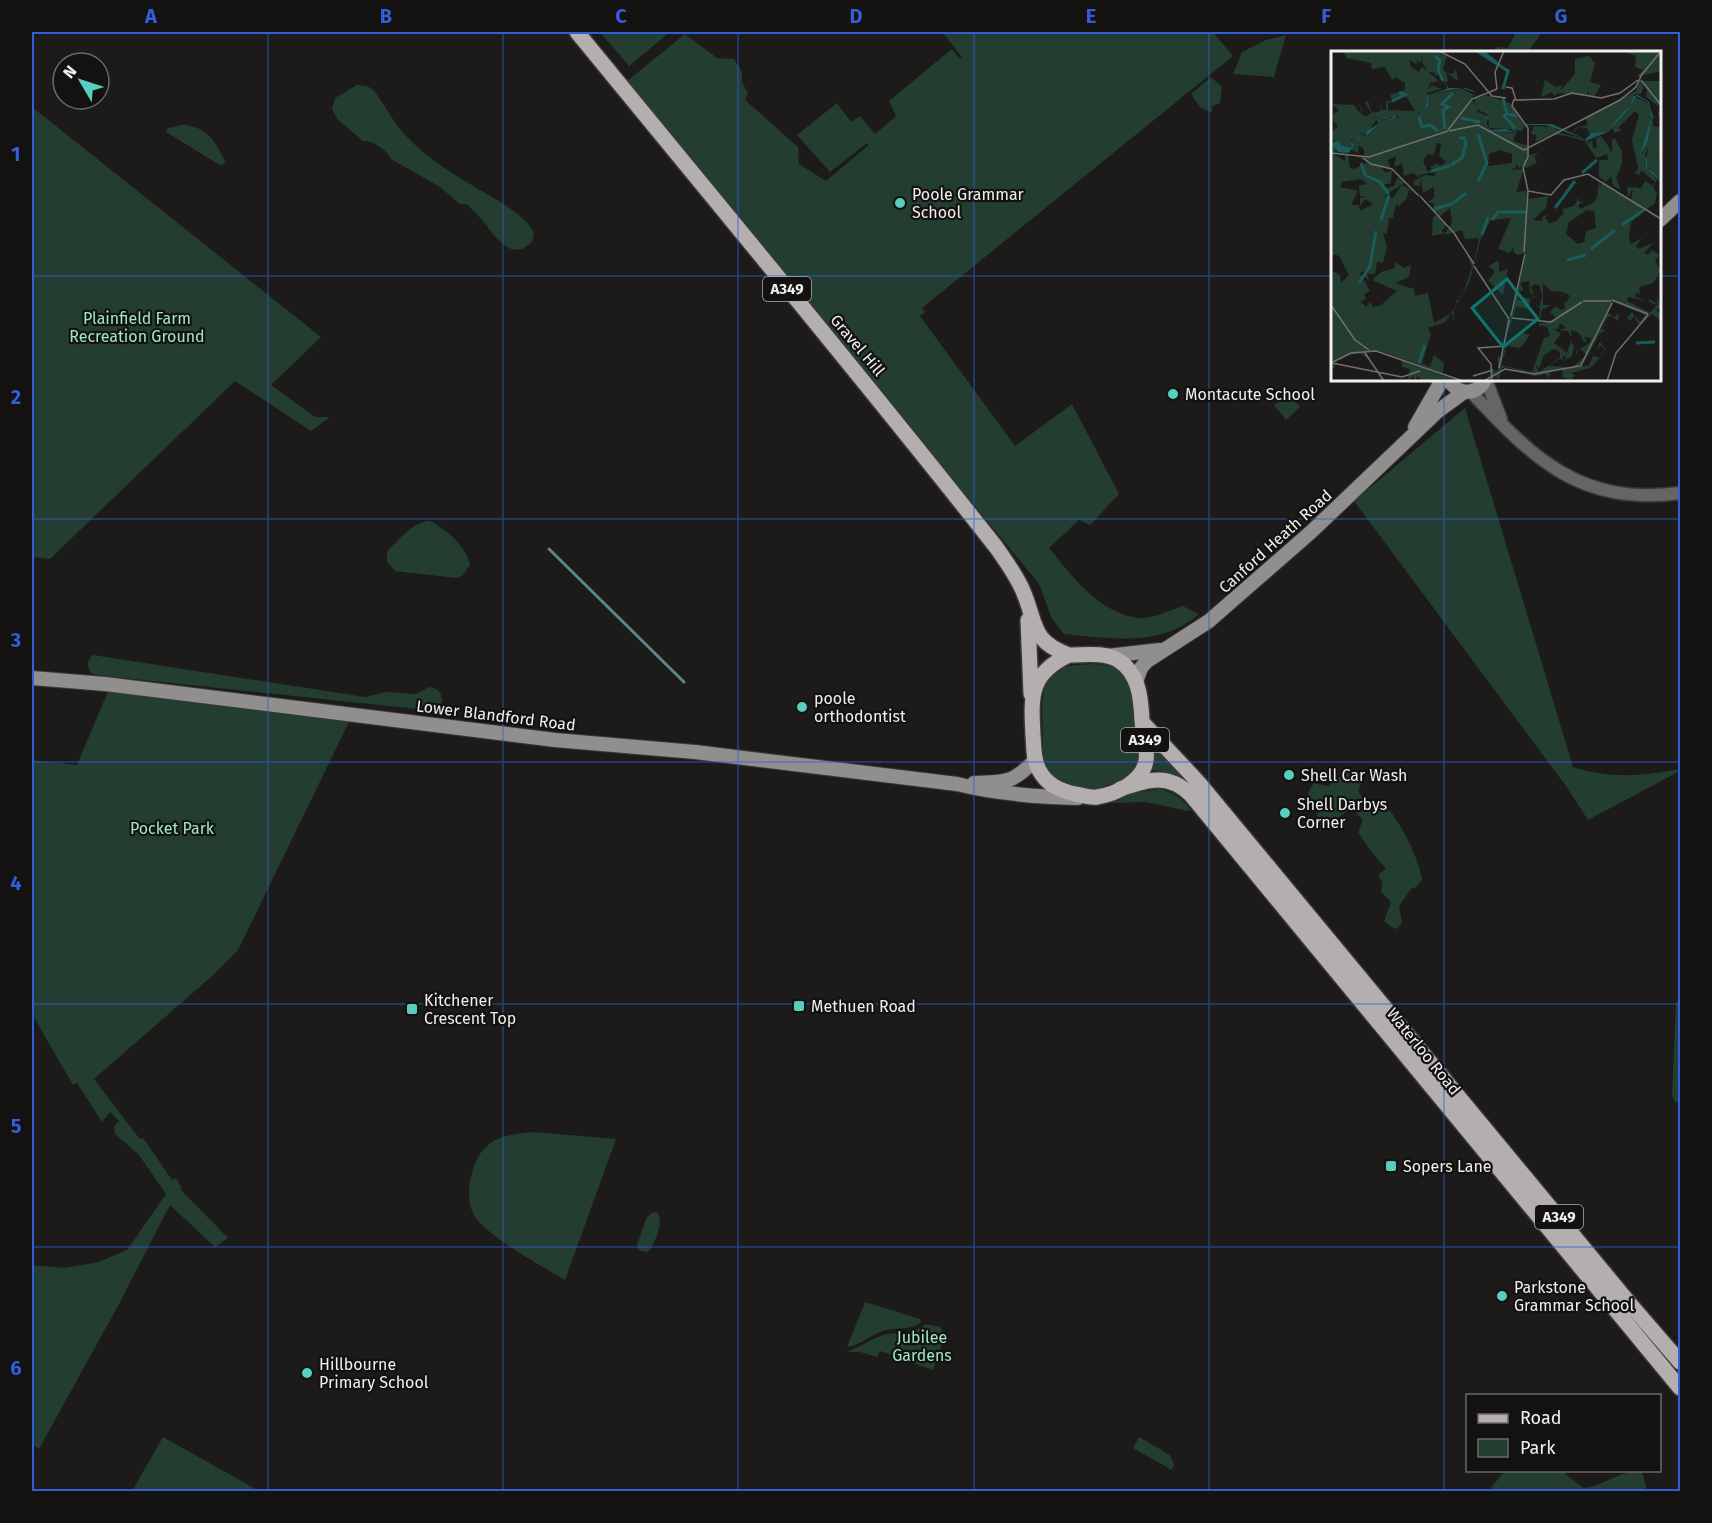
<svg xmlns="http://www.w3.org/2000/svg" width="1712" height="1523" font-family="'Fira Sans',sans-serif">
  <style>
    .green { fill: #233d31 }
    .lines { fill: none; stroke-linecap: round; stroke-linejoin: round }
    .stream { stroke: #5a8787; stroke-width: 3 }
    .tertiary-casing { stroke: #3a3937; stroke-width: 15 }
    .secondary-casing { stroke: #3a3937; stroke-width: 16 }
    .primary-casing { stroke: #3a3937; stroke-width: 18 }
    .tertiary { stroke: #666464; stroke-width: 12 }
    .secondary { stroke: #918f8d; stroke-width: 14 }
    .primary { stroke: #b2afae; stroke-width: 15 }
    .grid { fill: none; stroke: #325eda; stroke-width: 1.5; stroke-opacity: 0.55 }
    .poi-dot { fill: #59cebe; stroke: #131210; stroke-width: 2 }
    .labels { text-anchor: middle; stroke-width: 4.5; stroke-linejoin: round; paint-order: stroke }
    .shield { fill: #131210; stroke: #aeadab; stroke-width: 1.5 }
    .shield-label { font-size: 15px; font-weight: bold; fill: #f0efed }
    .poi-label { font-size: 16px; fill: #f0efed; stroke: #131210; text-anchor: start }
    .park-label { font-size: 16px; fill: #9ceac5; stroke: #131210 }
    .street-label { font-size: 16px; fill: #f0efed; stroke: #131210 }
    .inset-river { fill: none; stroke: #1a5b5b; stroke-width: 3 }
    .inset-road { fill: none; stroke: #71706e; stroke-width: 1.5 }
    .view { fill: #0f766e; fill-opacity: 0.15; stroke: #0f766e; stroke-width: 3 }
    .inset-edge { fill: none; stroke: #f0efed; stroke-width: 3 }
    .neatline { fill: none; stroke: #325eda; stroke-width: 2 }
    .grid-label { font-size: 20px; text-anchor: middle; font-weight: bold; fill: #325eda }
  </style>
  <rect width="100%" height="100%" fill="#1c1b19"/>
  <path class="green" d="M600,32H670L629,66Z
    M942,32H1213L1233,56L922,308L925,312L920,316L1015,446L1072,404L1119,494L1090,525L1079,520L1049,548C1072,576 1099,613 1139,618C1149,620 1173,609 1183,606L1199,614C1161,648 1109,638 1064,634L1052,619L1039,584L627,81L685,34L717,58L734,59L742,72V82L748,93L745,100L798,147L799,164L826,181L869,145L867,143L830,172L797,135L837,103L851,122L860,116L875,134L896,116L889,101L952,49L960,59L962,57Z
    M1516,32H1542L1528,52H1493L1497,47L1508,48Z
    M1286,35L1274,77L1233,74L1242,52L1266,40Z
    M1211,77L1222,87L1220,103L1212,106V113L1200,107L1191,94Z
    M357,85L367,86L372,89C382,100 389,114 398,127C417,150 444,169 470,184C486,194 529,215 534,234C533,239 532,243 527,246C509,260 492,232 483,221C478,215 472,210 467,204H460L440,187L391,159C387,150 373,141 363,141L338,120L332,109L335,98Z
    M32,107L321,337L271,385L315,417H330L311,431L235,381L50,559L32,557Z
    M182,125C207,126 215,141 225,161L224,164L221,165L218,164L166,132L168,128Z
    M1289,393L1300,407L1286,420L1274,405Z
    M1465,408L1573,767C1610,779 1643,776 1680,769V771L1588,820L1566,786L1354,501Z
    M430,521C445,528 468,548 470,565L462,576L456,578L395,571L387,562V552L390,548C402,537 413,522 430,521Z
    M93,655L365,697L386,692L416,694L429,687L437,689L441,694L442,702L436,711L96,675L91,673C87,667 86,660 93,655Z
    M1096,664C1110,665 1124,669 1130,683C1135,695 1144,759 1137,769C1128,782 1093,791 1078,789C1064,786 1047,778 1043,763C1041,757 1043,747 1043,740C1043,722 1038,686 1053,674C1065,663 1081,665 1096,664Z
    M109,689L349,722L238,950L211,977L94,1079L139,1138L144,1139L172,1180L176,1178L182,1188L180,1189L228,1238L215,1247L170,1205L119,1304L39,1449L32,1444V1265L64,1268L99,1262L127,1250L166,1194L139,1155L115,1134L114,1127L119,1121L110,1112L102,1122L77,1083L73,1085L32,1014V760L77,765Z
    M1153,743L1195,787C1178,780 1169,769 1149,770Z
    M1349,770L1359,774L1361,784L1358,790L1365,803L1373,800C1377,802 1383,804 1386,807C1400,820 1420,861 1422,880L1416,887L1411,889L1399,906L1402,923L1397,929L1391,927L1384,921L1391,902L1381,892L1382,882L1378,875L1386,869L1370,850L1358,832L1363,820L1351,808L1320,831L1316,824L1318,810L1309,801L1308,792L1314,783L1328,786Z
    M1159,789C1173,792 1183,799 1191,810L1187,811L1146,802L1074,804Z
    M1680,1000V1100L1676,1103L1672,1096L1676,1002Z
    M535,1132L616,1139L565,1280C543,1267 480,1233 472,1211C466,1195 470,1176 476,1161C487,1136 511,1134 535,1132Z
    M657,1212C665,1221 655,1243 648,1252L640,1251L637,1247V1244L647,1217L652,1213Z
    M865,1302L920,1319L921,1322C911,1331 895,1327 883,1331C870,1335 861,1345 847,1347Z
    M925,1324L941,1327L944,1337L933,1370L880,1351L877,1357L860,1352H847C860,1347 871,1339 883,1335C896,1331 915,1335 925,1324Z
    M163,1437L259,1491H132Z
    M1139,1437L1170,1455L1174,1464L1172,1470L1133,1448Z
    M1505,1471H1562L1583,1488C1604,1486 1620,1470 1642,1471L1647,1491H1488Z"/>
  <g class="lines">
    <path class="stream" d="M549,549L684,682"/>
    <g class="tertiary-casing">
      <path id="tertiary" d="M1486,380L1501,419
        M1471,392C1534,459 1580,506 1680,493"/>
    </g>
    <g class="secondary-casing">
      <path id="secondary" d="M1660,220L1680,201
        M1449,380C1458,395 1476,396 1485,380
        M1415,427L1442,380
        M1107,656L1160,650
        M32,678L105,684L555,740L695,752L957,784C997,794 1036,797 1078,798
        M1136,682L1141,668L1147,661L1209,621L1311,532L1438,411L1464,392
        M974,783C1006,782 1012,784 1035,760"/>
    </g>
    <g class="primary-casing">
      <path id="primary" d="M577,32C717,203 859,373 996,547C1006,561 1016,575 1023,591C1037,623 1030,641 1069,655
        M1028,620L1031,694
        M1069,655C1085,655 1103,652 1118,660C1139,673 1141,698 1142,721C1143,734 1148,748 1146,761C1142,782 1116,794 1097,797C1090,798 1082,795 1075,794C1059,790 1047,785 1039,770C1033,759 1034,746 1033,735C1031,696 1029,674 1069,655Z
        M1142,722L1199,783L1630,1304L1680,1362
        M1120,789C1147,780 1168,772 1191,795L1680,1388"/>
    </g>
    <use href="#tertiary" class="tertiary"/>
    <use href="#secondary" class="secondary"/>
    <use href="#primary" class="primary"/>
  </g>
  <path class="grid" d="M268,32V1492M503,32V1492M738,32V1492M974,32V1492M1209,32V1492M1444,32V52M32,276H1332M1660,276H1680M1444,380V1492M32,519H1680M32,762H1680M32,1004H1680M32,1247H1680"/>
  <g class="poi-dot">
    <circle cx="900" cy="203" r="6"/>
    <circle cx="1173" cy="394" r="6"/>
    <circle cx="802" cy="707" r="6"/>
    <circle cx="1289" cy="775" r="6"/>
    <circle cx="1285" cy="813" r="6"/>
    <rect x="793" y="1000" width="12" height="12" rx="3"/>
    <rect x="406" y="1003" width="12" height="12" rx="3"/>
    <rect x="1385" y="1160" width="12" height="12" rx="3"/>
    <circle cx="1502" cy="1296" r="6"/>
    <circle cx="307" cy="1373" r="6"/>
  </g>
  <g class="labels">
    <g class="shield">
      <rect x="763" y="277" width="48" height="24" rx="4.5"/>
      <rect x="1121" y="728" width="48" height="24" rx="4.5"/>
      <rect x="1535" y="1205" width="48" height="24" rx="4.5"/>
    </g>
    <g class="shield-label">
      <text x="787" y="294">A349</text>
      <text x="1145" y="745">A349</text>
      <text x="1559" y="1222">A349</text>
    </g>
    <g class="poi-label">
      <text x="912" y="200">Poole Grammar<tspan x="912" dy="18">School</tspan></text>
      <text x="1185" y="400">Montacute School</text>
      <text x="814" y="704">poole<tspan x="814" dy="18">orthodontist</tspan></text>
      <text x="1301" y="781">Shell Car Wash</text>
      <text x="1297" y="810">Shell Darbys<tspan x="1297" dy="18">Corner</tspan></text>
      <text x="424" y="1006">Kitchener<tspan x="424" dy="18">Crescent Top</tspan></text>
      <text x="811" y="1012">Methuen Road</text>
      <text x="1403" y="1172">Sopers Lane</text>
      <text x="1514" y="1293">Parkstone<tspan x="1514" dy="18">Grammar School</tspan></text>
      <text x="319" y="1370">Hillbourne<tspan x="319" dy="18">Primary School</tspan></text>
    </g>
    <g class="park-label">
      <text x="137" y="324">Plainfield Farm<tspan x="137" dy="18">Recreation Ground</tspan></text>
      <text x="172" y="834">Pocket Park</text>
      <text x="922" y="1343">Jubilee<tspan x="922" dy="18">Gardens</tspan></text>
    </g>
    <g class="street-label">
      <text transform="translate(858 345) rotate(50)" y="6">Gravel Hill</text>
      <text transform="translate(1275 541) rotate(-42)" y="6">Canford Heath Road</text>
      <text transform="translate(496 715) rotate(7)" y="6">Lower Blandford Road</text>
      <text transform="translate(1424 1051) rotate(51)" y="6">Waterloo Road</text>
    </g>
  </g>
  <g transform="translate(1331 51)">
    <rect width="330" height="330" fill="#1c1b19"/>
    <path d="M11,0L107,1L116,5L112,19L113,20L118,22L122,23L125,18L127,30L115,21L117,30L110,35L114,31L108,21L104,26V22L97,21L91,11L92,5L89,12L85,9L87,14L78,9L80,16L88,21L91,16L108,30L99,32L97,39L101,34L110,38L96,42L95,55L86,65L72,69L65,64L60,68L47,66L35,85L28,82V89H18L21,95H11L7,89L0,90V81L7,76L0,65L8,59L0,53L23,54L28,61L31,59L27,52L32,59L29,62L35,66L40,62L34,51L37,50L41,62L50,60L47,47L51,59H55V50H61L59,44L74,39V32L64,26L61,29L54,16L41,18L40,12L16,7ZM75,45L84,60L57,59V52ZM291,0H329L330,20L305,26L312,19L304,16L305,5ZM258,5L264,12L259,31L270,34L263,46L258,45V39L256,45L228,42L223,45L221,41L210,46L214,29L225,36L231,34L229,40L244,23V8ZM309,30H330V57L315,46L316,39L312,33L311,42L302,44L301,53L276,81L263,85L267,82L259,84L256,77L247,76L241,83L245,76L257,74L254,66L305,40ZM131,38L143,44L132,59L142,49L147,61L156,65L154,72L158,79L180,82L187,78L182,90L198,95L197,104L208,102L203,105L206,112L194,117L192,113L189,117L184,113L185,117L178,119L193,118L185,141L196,140L195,180L197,148L217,145L215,157L202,169L211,170L212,165L217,164L214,167L218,172L224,171L233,162L231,158L243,155L248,146V151L254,150L247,154L249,158L262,152L266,147L268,128L269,138L271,130L300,149L302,138L297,146L296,136L310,137L314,130L322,135L324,131L310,119L309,124L304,122L307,117L301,89L308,64L304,60L287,77L291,79L284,82L281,77L301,54L304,46L317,52L320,67L309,102L315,108V118L326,129L322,136L326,142L324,152L300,171L298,188L300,193L311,187L305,195L308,198L322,192L313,202L317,204L321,199L328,204L324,210L330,220L322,232L308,236L309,243L304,242L305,246L316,250L297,246L296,250L319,262L328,252L325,254L318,251V248L326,253V245L330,259L324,258L330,263V270L321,263L308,274L303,265L300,270L296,267L301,261L309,271L314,264L283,251L277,262L283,266L288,262L287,270L280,265L276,267L270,278L274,279V280L269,282L251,315H258L262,305L268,307L274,298L270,294L265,300L269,291L275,298L267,309L259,317L240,322L244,324L240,329L231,326L232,319L220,321L217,327L215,323L204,325L176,316L171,317L168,329L164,325L154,330L162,320H167V304L170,308L175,295L183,289L181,287L191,282L199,283L195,290L189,297L176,295L170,314L201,321L213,287L219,285L216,276L210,274L199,283L208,276L209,257L205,255H209L211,245L209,235L204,233L200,236L202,241L200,245L198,230L189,232L193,239L188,240L187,249L192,251L190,246L200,248L204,244V246L199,249L198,258L185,255L177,281L176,266L181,265L195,202L186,204L182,200L184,195L178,202L167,198L180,167L160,169L150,187L138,232L122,260L123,261V270L121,261L114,271L97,277L100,283L91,312L99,316L103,304L113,312L112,322L49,300L36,301L38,309L29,302L18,304L5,310L3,318L0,315L5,309L21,302L0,311V219L9,224L10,232L18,224L8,205L3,203L0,209L1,102L14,110V103H9L3,102L0,101V93L5,90L11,96L18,95L12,102L3,98L6,102L17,103L19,117L23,118L37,111L25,105L33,106V98L28,94L27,102L21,99L19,90H29L28,84L36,86L47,74L48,68L61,69L64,65L72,70L87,66L96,57L99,43ZM106,92L110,93L108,105L115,111L109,115L107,112L99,116L104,119L96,120L92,109L97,103L103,104ZM168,99L181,103V112L157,115L158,103ZM65,105L63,116L71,113L73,125L83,122L88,127V124L104,121V125L94,124L83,130L82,134L89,135L90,128L92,142L103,136V147L97,151L103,152L102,159L108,163L102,166L101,185L114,182L110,180L116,174L108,166L119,157L121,172L113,184L131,179L134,188L148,187L143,211L135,201L141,216L133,240L127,250L124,248L126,252L119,263L103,272L97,242L84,245L83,238L64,232L78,226L80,214L73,217L64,211V217L50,221L41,229L66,240L50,254L42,256L39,251L35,256L30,251L35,247L33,243L39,240L29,222L34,219L33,225L38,230L36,223H44L46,211L52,212L56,196L52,182L56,183L58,167H62L65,153L68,155L76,147L78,139L84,141L71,134L62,147L53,145L75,131L67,126L63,135L55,137L52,134L60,132L61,119L55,122L49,115L60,117L56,109ZM30,128L36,133L28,134L29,145L35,146L29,147V155L34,148L42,153L29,160L28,154H20L27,140L9,136L11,131ZM256,159L263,160L265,177L255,180L253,191L247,193L235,183L238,171ZM212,233L220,240L234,241L229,246L235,242L239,245L235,252L232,251L235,257L230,259L225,255L219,261L226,268L211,272H208L211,259L220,254H212ZM229,272L235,277L228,279L237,280L241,287L236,302L223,292L230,283L223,278H227ZM240,279L248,282L253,291L256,290L253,286L261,287L257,293L246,300L245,301V303L249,298L256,304L241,316L218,315L229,308L233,310L231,307L235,303L234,309L241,305L243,295L247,297L241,293ZM223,298L229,301V307L208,321L204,314L208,317L213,304ZM155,44L179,52L193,74L191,79L158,77L157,64L147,58L144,47ZM328,57L330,65L322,67V75L330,76L328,130L315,116L317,95L314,105L311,101L318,85L320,58L323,66H327ZM203,75L222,76L230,82L257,89V93L261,89L262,97H266L265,87L270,85L280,99L277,103L281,100V88H284L291,100V113L285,127L290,139L282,135L280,125L275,131L268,126V109H277L276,103L265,107L254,90L236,85L222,83L204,91L206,84L200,83ZM168,209V221L177,218L172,244L157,230L164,220L157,215ZM70,309L128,330H90L87,325L83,330V325L76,330L79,318L71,316Z" fill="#233d31" fill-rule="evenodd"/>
    <path d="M115,32L117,37H134L143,40L146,57L156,64L157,66L155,72L159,79L175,78L180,80L185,76L190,80L195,73H221L254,88L261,82L276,81L291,62L300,55L302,45L307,44L318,51L321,66L317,90L310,102L316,107V118L322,121L330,131L315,118V108L309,102L320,67L317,51L305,45L300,56L277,81L257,89L215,74H195L190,81L186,77L180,81L159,80L154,72L156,64L145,57L143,41L131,37L98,43L97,55L87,66L72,70L65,65L61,69L48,67L47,74L35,86L28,84L29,88L28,90L19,89V91L22,93V96L18,102L7,101L0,93L7,89L11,95L21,96L18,89H27L28,83L35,86L36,80L47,73L46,68L49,66L60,68L64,64L72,69L87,65L95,55L96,44L116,38Z" fill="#1a5b5b"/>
    <path class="inset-river" d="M146,0L177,20L172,38M151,0L166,12M104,5L109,9L107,19L112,30M172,47L176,63L186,65M61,50L74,44L68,41M176,62L173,65L184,77M88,66L91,76L99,74L107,80M130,67L149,71M114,78L112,60L117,56L111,53L122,42M147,83L156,112L147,130M30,112L34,124L49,131L58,143M120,114L131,107L135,93L133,87H128M100,120L119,115M251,122L266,109M224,157L244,130M103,158L121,153L135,142M50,169L58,144M161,169L167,161H195M291,174L313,159M151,184L157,166M260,198L284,179M236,209L255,204M28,232L39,215L45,180M305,292L324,291M88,312L94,294"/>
    <path class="inset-road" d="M108,0L134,13L161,45L175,47M309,26L330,0M310,29L330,54M175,36L181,37L185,49M166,38L164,21L173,0M183,48L181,55L197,77V106M182,49L223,48L241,42L270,47L289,42L307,29M117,79L141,48L166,38M118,80L147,74L193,99M193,99L289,49L305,36L311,23M0,102L38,106L117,80M32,107L40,113L61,118L88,145M197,140L220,144L233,129L257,123L330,168M89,145L123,182L143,213M193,201L197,140L192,116L197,106M143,215L178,268M281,249L317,263M252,250H280M0,254L24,289L38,299M180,265L194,203M181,267L220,271L251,251M34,302L53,330M0,312L20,302L45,300L132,330M1,312L71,326L89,320M249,316L281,252M168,317L178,269M142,325L162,319M153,330L174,318L203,323L248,315M161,330L160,313L147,297L175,295M276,330L285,302L317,264"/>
    <path class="view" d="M176,228L207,268L172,296L141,257Z"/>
    <rect width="330" height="330" class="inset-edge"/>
  </g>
  <rect width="1712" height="1523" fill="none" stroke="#131210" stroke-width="66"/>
  <rect x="1466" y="1394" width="195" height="78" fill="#131210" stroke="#6b6a68" stroke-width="1.5"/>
  <rect x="1478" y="1414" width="30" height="9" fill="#b2afae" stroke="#6b6a68" stroke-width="1.5"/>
  <text x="1520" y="1424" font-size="18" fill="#f0efed">Road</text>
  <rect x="1478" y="1439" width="30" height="18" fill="#233d31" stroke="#6b6a68" stroke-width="1.5"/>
  <text x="1520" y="1454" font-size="18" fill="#f0efed">Park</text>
  <g transform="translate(81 81) rotate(309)"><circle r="28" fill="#131210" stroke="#6b6a68" stroke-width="1.5"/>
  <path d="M0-4.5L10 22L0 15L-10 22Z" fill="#59cebe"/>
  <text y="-9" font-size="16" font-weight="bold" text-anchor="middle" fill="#f0efed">N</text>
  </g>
  <rect x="33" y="33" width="1646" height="1457" class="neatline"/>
  <g class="grid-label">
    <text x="151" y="23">A</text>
    <text x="386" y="23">B</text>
    <text x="621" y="23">C</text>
    <text x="856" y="23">D</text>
    <text x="1091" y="23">E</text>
    <text x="1326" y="23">F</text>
    <text x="1561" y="23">G</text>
    <text x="16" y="161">1</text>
    <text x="16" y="404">2</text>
    <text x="16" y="647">3</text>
    <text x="16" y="890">4</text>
    <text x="16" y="1133">5</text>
    <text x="16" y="1375">6</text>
  </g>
</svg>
